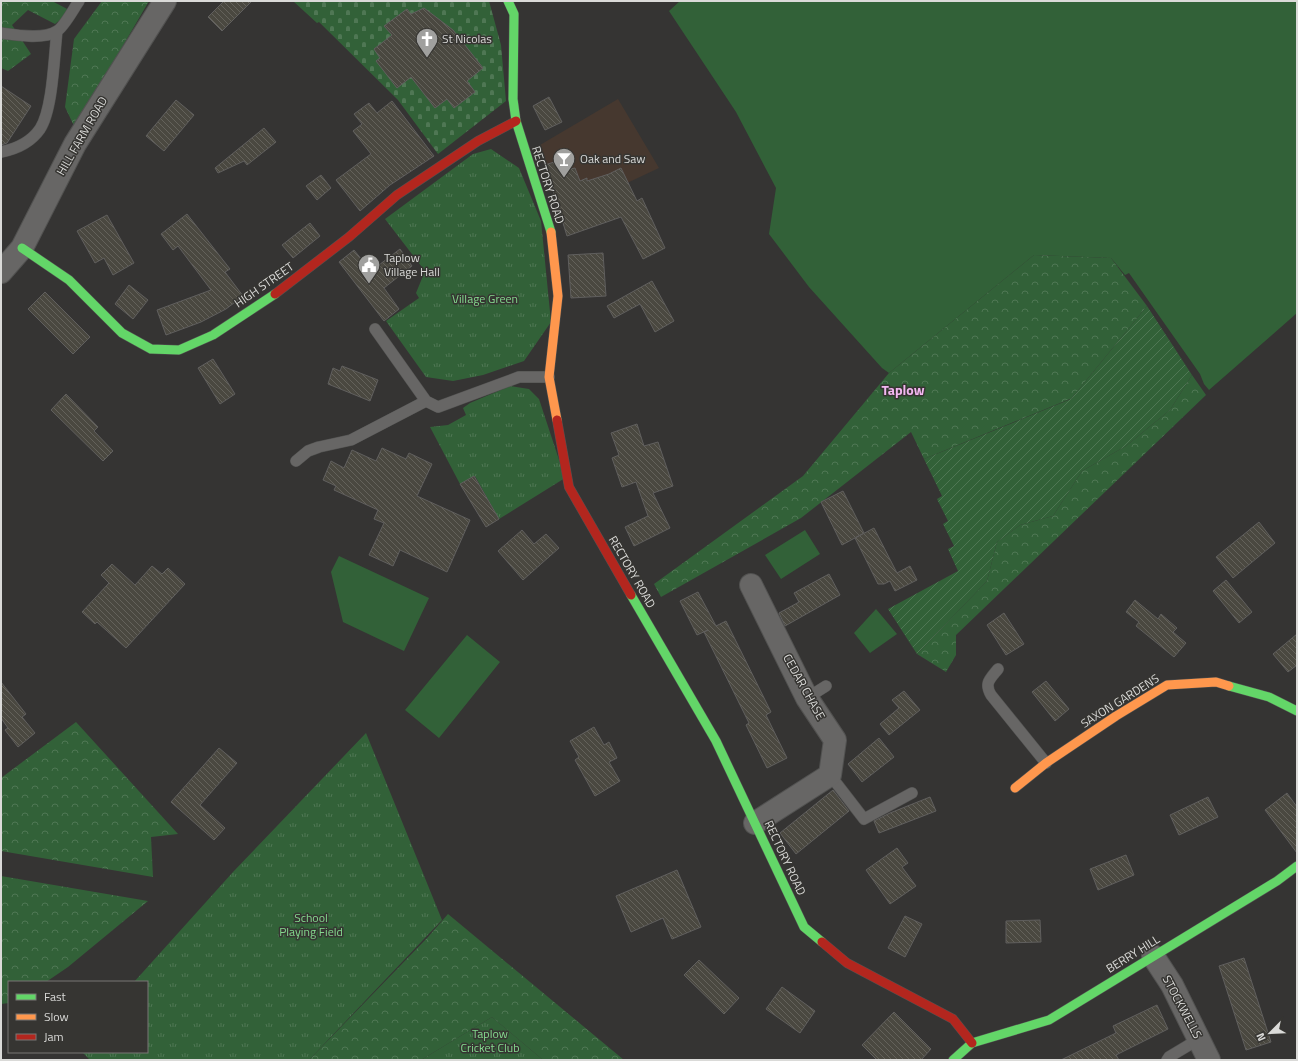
<svg xmlns="http://www.w3.org/2000/svg" width="1298" height="1061" font-family="'Titillium Web',sans-serif">
  <style>
    .commercial { fill: #46382f }
    .grass { fill: #326138 }
    .forest { fill: url(#forest-crowns) }
    .cemetery { fill: url(#cemetery-stones) }
    .park { fill: url(#park-tufts) }
    .garden { fill: url(#garden-furrows) }
    .building { fill: url(#building-back-hatch); stroke: #605f5e }
    .lines { fill: none; stroke-linecap: round; stroke-linejoin: round }
    .lane-casing { stroke: #525251; stroke-width: 12 }
    .street-casing { stroke: #525251; stroke-width: 24 }
    .fast-casing { stroke: #525251; stroke-width: 10 }
    .slow-casing { stroke: #525251; stroke-width: 10 }
    .jam-casing { stroke: #525251; stroke-width: 10 }
    .lane { stroke: #676665; stroke-width: 11 }
    .street { stroke: #676665; stroke-width: 22 }
    .fast { stroke: #63d668; stroke-width: 9 }
    .slow { stroke: #ff974d; stroke-width: 9 }
    .jam { stroke: #b3261e; stroke-width: 9 }
    .labels { text-anchor: middle; stroke-width: 3; stroke-linejoin: round; paint-order: stroke }
    .poi-label { font-size: 12px; fill: #dadad8; stroke: #363532; text-anchor: start }
    .street-label { font-size: 12px; fill: #dadad8; stroke: #363532 }
    .park-label { font-size: 12px; fill: #84da8e; stroke: #363532 }
    .quarter-label { font-size: 14px; font-weight: bold; fill: #f2b7f0; stroke: #363532 }
  </style>
  <defs>
    <pattern id="forest-crowns" width="20" height="18" patternUnits="userSpaceOnUse"><rect width="20" height="18" fill="#326138"/><path d="M2 6a3 3 0 1 1 6 0M12 15a3 3 0 1 1 6 0" fill="none" stroke="#4f7754"/></pattern>
    <pattern id="cemetery-stones" width="16" height="16" patternUnits="userSpaceOnUse"><rect width="16" height="16" fill="#326138"/><path d="M2 7V4a2 2 0 0 1 4 0v3zM10 15v-3a2 2 0 0 1 4 0v3z" fill="#4f7754"/></pattern>
    <pattern id="park-tufts" width="24" height="20" patternUnits="userSpaceOnUse"><rect width="24" height="20" fill="#326138"/><path d="M3 7l-1-3M5 7V3M7 7l1-3M15 17l-1-3M17 17v-4M19 17l1-3" fill="none" stroke="#4f7754"/></pattern>
    <pattern id="garden-furrows" width="10" height="10" patternUnits="userSpaceOnUse"><rect width="10" height="10" fill="#326138"/><path d="M-1 1l2-2M0 10L10 0M9 11l2-2" fill="none" stroke="#4f7754"/></pattern>
    <pattern id="building-back-hatch" width="6" height="6" patternUnits="userSpaceOnUse"><rect width="6" height="6" fill="#4a4840"/><path d="M-1 5l2 2M0 0l6 6M5-1l2 2" fill="none" stroke="#64625b"/></pattern>
  </defs>
  <rect width="100%" height="100%" fill="#353433"/>
  <path class="commercial" d="M618,99L659,168L608,192L604,184L556,201L540,145Z"/>
  <path class="grass" d="M680,1H1297V313L1209,390L1204,384L1200,374L1129,273L1125,275L1111,258L1034,255L889,373L882,368L809,287L769,234L776,188L736,112L669,11Z
    M805,530L820,554L781,579L765,555Z
    M339,556L429,598L404,651L343,622L331,572Z
    M876,609L897,634L870,653L854,633Z
    M467,635L500,662L439,738L405,710Z"/>
  <path class="forest" d="M1,1H52L71,11L55,24L28,10L12,25L31,54L8,71L1,68Z
    M102,1H149L75,128L65,107L74,39Z
    M1034,255L1111,258L1147,306L1071,399L1070,464V399L924,459L911,432L801,518L661,597L654,584L803,476L889,373Z
    M1192,375L1206,395L956,635V655L946,672L917,654L987,581L997,542L1020,525L1053,516L1082,471L1126,446L1170,410Z
    M76,722L178,834L151,837L153,877L1,851V778Z
    M1,876L148,901L68,967L46,982H9V1003L1,1004Z
    M448,914L624,1060H543L492,1017L421,1060H309L428,937Z"/>
  <path class="cemetery" d="M293,1H489L501,45L506,101L438,154L398,100L319,22L317,23Z"/>
  <path class="park" d="M491,149L519,168L541,221L551,322L524,361L483,375L453,381L426,377L386,321L419,298L416,293L425,271L385,219L473,154Z
    M510,386L529,389L539,399L565,478L499,519L475,476L460,484L430,427L448,425L466,415L463,408L470,403Z
    M366,733L442,920L309,1060H90L82,1052H147V982H134L233,872Z
    M492,1017L543,1060H421Z"/>
  <path class="garden" d="M1147,306L1192,375L1170,410L1126,446L1082,471L1053,516L1020,525L997,542L987,581L917,654L888,609L958,571L948,549L954,546L943,524L948,521L937,499L942,496L924,459L1071,399Z"/>
  <path class="building" d="M224,1H252L222,31L208,17Z
    M424,8L453,30L483,68L467,81L475,92L454,108L447,99L435,108L411,77L397,88L376,61L380,58L374,49L392,35L384,26L407,9L411,14Z
    M1,86L31,106L7,143L1,145Z
    M549,97L562,122L545,130L533,106Z
    M176,100L194,115L164,151L146,136Z
    M392,101L434,156L390,185L360,211L336,180L371,154L353,131L362,124L354,114L369,103L377,113Z
    M264,128L276,142L247,165L244,161L218,173L215,168Z
    M566,158L570,169L575,168L580,181L587,178V181L609,174L621,168L637,201L642,198L665,248L643,259L621,217L567,236L545,165Z
    M321,175L331,188L317,200L306,186Z
    M187,214L230,269L225,272L243,296L226,309L201,322L166,335L157,310L211,290L178,246L173,250L161,234Z
    M107,215L134,263L113,275L104,258L95,263L77,231Z
    M310,223L320,236L293,258L282,245Z
    M400,249L412,266L384,288L399,309L384,321L339,262L354,250L371,271Z
    M603,253L606,296L571,298L568,255Z
    M652,281L674,321L655,332L640,304L614,318L607,306Z
    M129,285L148,300L133,319L115,304Z
    M45,292L90,337L73,354L28,309Z
    M213,359L235,394L220,404L198,368Z
    M342,366L378,380L370,401L328,384L333,368L340,371Z
    M66,394L98,427L94,431L113,451L103,461L51,410Z
    M637,424L644,446L658,442L673,486L653,493L670,528L634,546L625,527L648,516L636,482L622,487L612,458L619,455L611,433Z
    M382,448L406,459L409,453L432,464L417,496L470,520L447,572L400,550L393,566L369,555L384,523L374,519L378,510L334,490L336,486L323,480L331,461L344,468L352,450L376,461Z
    M474,476L499,519L486,527L460,484Z
    M843,491L864,533L842,545L821,502Z
    M1259,522L1275,543L1233,578L1216,557Z
    M874,528L897,573L910,566L917,580L895,591L890,581L884,584H878L855,538Z
    M522,530L534,544L546,534L559,548L523,580L498,551Z
    M112,564L135,585L152,566L162,574L168,568L185,584L126,648L97,622L95,624L82,612L109,583L101,575Z
    M829,574L840,595L785,626L779,613L799,602L794,593Z
    M1226,580L1252,612L1239,623L1213,591Z
    M698,592L716,626L726,621L771,712L766,715L787,758L767,768L746,725L749,723L704,632L708,630L697,635L680,601Z
    M1135,600L1158,619L1161,614L1177,628L1173,632L1186,643L1174,657L1136,626L1139,622L1126,612Z
    M1004,613L1024,644L1006,655L987,625Z
    M1297,634V665L1288,672L1273,654Z
    M1046,681L1069,709L1055,721L1032,692Z
    M1,682L26,714L22,717L35,733L18,747L5,730L8,728L1,718Z
    M904,691L920,710L889,735L880,724L899,708L892,700Z
    M594,727L604,745L609,742L617,758L609,762L620,781L595,796L575,760L579,757L570,741Z
    M879,738L894,757L862,782L848,764Z
    M219,748L237,763L200,805L225,828L214,840L171,802Z
    M833,790L849,811L796,854L780,833Z
    M1287,793L1297,807V853L1265,810Z
    M930,797L936,811L879,833L874,821L890,813Z
    M1208,797L1218,817L1179,835L1170,815Z
    M897,848L908,863L902,867L916,886L890,904L866,870Z
    M1126,855L1134,875L1098,890L1090,869Z
    M677,870L701,927L672,939L663,918L631,932L616,896Z
    M905,916L922,924L905,957L888,948Z
    M1040,920L1041,942L1006,943V921Z
    M1244,958L1271,1042L1246,1050L1219,966Z
    M699,960L739,998L724,1014L684,975Z
    M782,987L815,1011L800,1033L766,1009Z
    M1157,1005L1168,1029L1116,1055L1119,1060H1061L1116,1033L1113,1026Z
    M894,1012L931,1049L921,1060H877L862,1045Z"/>
  <g class="lines">
    <g class="lane-casing">
      <path id="lane" d="M1,33C15,35 44,40 57,31C64,27 74,8 79,1
        M1,152C16,149 31,142 40,129C53,109 54,56 57,31
        M375,329L426,401L438,407L519,377H549
        M296,461L308,451L319,447L351,440L426,401
        M998,669C990,679 984,683 991,695L1046,763
        M807,698L826,686
        M830,775L864,819L912,793
        M1167,1060L1169,1057L1199,1039"/>
    </g>
    <g class="street-casing">
      <path id="street" d="M1,272L22,248L75,144L165,1
        M751,585L807,698L835,740L830,775L755,823
        M1153,956L1172,985L1209,1060"/>
    </g>
    <g class="fast-casing">
      <path id="fast" d="M508,1L514,14L513,99L516,121L551,232
        M22,248L69,280L122,333L151,349L179,350L213,335L275,294
        M631,595L716,741L804,927L822,942
        M1229,686L1269,697L1297,711
        M953,1060L972,1043L1049,1020L1277,881L1297,866"/>
    </g>
    <g class="slow-casing">
      <path id="slow" d="M551,232L558,296L549,377L557,420
        M1015,788L1046,763L1116,716L1167,685L1216,682L1229,686"/>
    </g>
    <g class="jam-casing">
      <path id="jam" d="M275,294L349,237L397,195L478,141L516,121
        M557,420L569,487L631,595
        M822,942L847,963L953,1019L972,1043"/>
    </g>
    <use href="#lane" class="lane"/>
    <use href="#street" class="street"/>
    <use href="#fast" class="fast"/>
    <use href="#slow" class="slow"/>
    <use href="#jam" class="jam"/>
  </g>
  <defs>
    <g id="church-pin" transform="scale(1.15)"><path d="M0 17L-7.5 6A9.5 9.5 0 1 1 7.5 6Z" fill="#a0a09e" stroke="#363532"/><path d="M-1.2-6h2.4v3.5h3.3v2.4h-3.3V6h-2.4V-.1h-3.3v-2.4h3.3Z" fill="#fff"/></g>
    <g id="bar-pin" transform="scale(1.15)"><path d="M0 17L-7.5 6A9.5 9.5 0 1 1 7.5 6Z" fill="#a0a09e" stroke="#363532"/><path d="M-6-5H6L.8 .8V4.5H3.5V6h-7V4.5H-.8V.8Z" fill="#fff"/></g>
    <g id="civic-pin" transform="scale(1.15)"><path d="M0 17L-7.5 6A9.5 9.5 0 1 1 7.5 6Z" fill="#a0a09e" stroke="#363532"/><path d="M-.6-6.5H3V-4.5H.6V-3L4-1V1h2V6H-6V1h2V-1L-.6-3ZM-1.2 2.5V6h2.4V2.5Z" fill="#fff"/></g>
  </defs>
  <g fill-rule="evenodd">
    <use href="#church-pin" x="427" y="39"/>
    <use href="#bar-pin" x="564" y="159"/>
    <use href="#civic-pin" x="369" y="265"/>
  </g>
  <g class="labels">
    <g class="poi-label">
      <text x="442" y="43">St Nicolas</text>
      <text x="580" y="163">Oak and Saw</text>
      <text x="384" y="262">Taplow<tspan x="384" dy="14">Village Hall</tspan></text>
    </g>
    <g class="street-label">
      <text transform="translate(82 136) rotate(-60)" y="4">HILL FARM ROAD</text>
      <text transform="translate(548 185) rotate(72)" y="4">RECTORY ROAD</text>
      <text transform="translate(264 285) rotate(-35)" y="4">HIGH STREET</text>
      <text transform="translate(632 572) rotate(60)" y="4">RECTORY ROAD</text>
      <text transform="translate(804 687) rotate(61)" y="4">CEDAR CHASE</text>
      <text transform="translate(1120 701) rotate(-32)" y="4">SAXON GARDENS</text>
      <text transform="translate(785 858) rotate(65)" y="4">RECTORY ROAD</text>
      <text transform="translate(1133 954) rotate(-32)" y="4">BERRY HILL</text>
      <text transform="translate(1182 1007) rotate(62)" y="4">STOCKWELLS</text>
    </g>
    <g class="park-label">
      <text x="485" y="303">Village Green</text>
      <text x="311" y="922">School<tspan x="311" dy="14">Playing Field</tspan></text>
      <text x="490" y="1038">Taplow<tspan x="490" dy="14">Cricket Club</tspan></text>
    </g>
    <g class="quarter-label">
      <text x="903" y="395">Taplow</text>
    </g>
  </g>
  <rect width="1298" height="1061" fill="none" stroke="#dadad8" stroke-width="4"/>
  <rect x="8" y="981" width="140" height="72" fill="#363532" stroke="#787774"/>
  <rect x="16" y="994" width="20" height="6" fill="#63d668" stroke="#787774"/>
  <text x="44" y="1001" font-size="12" fill="#dadad8">Fast</text>
  <rect x="16" y="1014" width="20" height="6" fill="#ff974d" stroke="#787774"/>
  <text x="44" y="1021" font-size="12" fill="#dadad8">Slow</text>
  <rect x="16" y="1034" width="20" height="6" fill="#b3261e" stroke="#787774"/>
  <text x="44" y="1041" font-size="12" fill="#dadad8">Jam</text>
  <g transform="translate(1270 1033) rotate(246)" stroke="#363532" stroke-width="3" paint-order="stroke">
  <path d="M0-3L7 15L0 10L-7 15Z" fill="#dadad8"/>
  <text y="-6" font-size="11" font-weight="bold" text-anchor="middle" fill="#dadad8">N</text>
  </g>
</svg>
